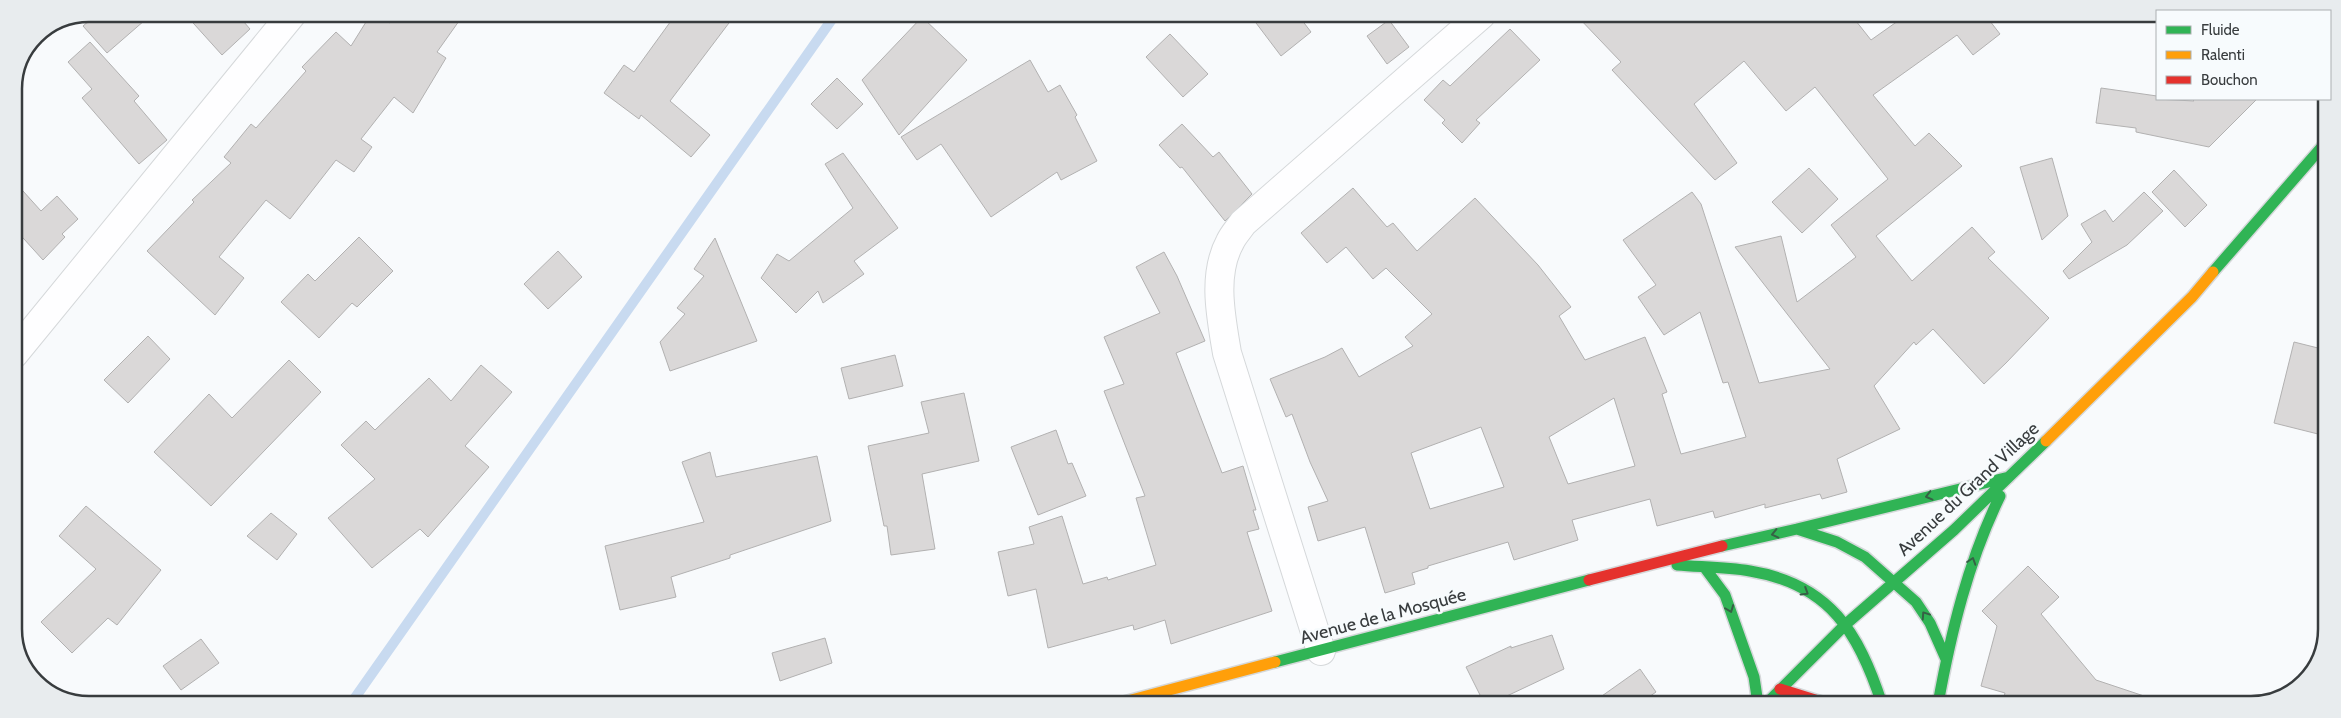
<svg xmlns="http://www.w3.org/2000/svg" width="2341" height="718" font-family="Cabin,sans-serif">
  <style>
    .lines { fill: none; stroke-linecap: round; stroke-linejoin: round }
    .stream { stroke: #c8daf0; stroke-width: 10 }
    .building { fill: #dad8d8; stroke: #b2b1b1; fill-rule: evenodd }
    .street-casing { stroke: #d5d8da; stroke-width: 30 }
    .fast-casing { stroke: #d5d8da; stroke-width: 14 }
    .slow-casing { stroke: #d5d8da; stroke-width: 14 }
    .jam-casing { stroke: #d5d8da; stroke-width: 14 }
    .street { stroke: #fefeff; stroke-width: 28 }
    .fast { stroke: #30b455; stroke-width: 11 }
    .slow { stroke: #ff9f0a; stroke-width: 11 }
    .jam { stroke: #e5322d; stroke-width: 11 }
    .oneway { stroke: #366045 }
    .labels { text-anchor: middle; stroke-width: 5; stroke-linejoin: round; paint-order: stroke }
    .street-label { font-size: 18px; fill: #383c3e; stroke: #f7fbfd }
    .rim { fill: none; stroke: #383c3e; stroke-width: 2.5 }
  </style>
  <rect width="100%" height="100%" fill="#f8fafc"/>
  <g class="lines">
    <path class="stream" d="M352,702L835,15"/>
  </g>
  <path class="building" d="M97,14H152L107,53L83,26Z
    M185,14H237L250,29L222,55Z
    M371,14H375L390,23L396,14H464L437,52L446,58L413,113L394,97L361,139L372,147L354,172L336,160L290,219L266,200L219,257L244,278L215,315L147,251L194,202L192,200L231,163L224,157L251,124L256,128L306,71L302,67L336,32L351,46Z
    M676,14L735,15L670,101L710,135L691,157L641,115L639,119L604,93L624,65L634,72Z
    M1250,15H1298L1311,32L1281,56Z
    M1577,16H1852L1871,40L1905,16H1986L2000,34L1973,55L1957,35L1873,95L1915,146L1929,133L1962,166L1876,236L1912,281L1972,227L1995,252L1988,258L2049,318L2006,363L1984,384L1933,329L1916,345L1914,342L1874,386L1900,429L1837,459L1847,492L1822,499L1820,494L1765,508V504L1715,518L1713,511L1657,526L1650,499L1572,520L1578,540L1514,560L1508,542L1428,566V568L1412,573L1415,584L1385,593L1365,527L1318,541L1308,507L1328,501L1310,462L1292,414L1286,417L1270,379L1325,357L1342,348L1359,377L1413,346L1405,337L1432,314L1386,268L1373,279L1346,247L1327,263L1301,233L1353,188L1387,227L1393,223L1417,251L1475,198L1538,265L1571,307L1559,316L1585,360L1645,337L1667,392L1662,394L1681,454L1746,437L1728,382L1723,383L1700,312L1664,335L1638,297L1656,285L1623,240L1692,192L1701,204L1759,383L1830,369L1735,247L1781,236L1797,302L1856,257L1831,225L1888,179L1815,87L1786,111L1744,61L1694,104L1737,163L1715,180L1612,70L1621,62ZM1614,398L1635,466L1568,484L1549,437ZM1481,427L1504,487L1430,509L1411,453Z
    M922,17L967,60L899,135L862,80Z
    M1389,20L1409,47L1387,64L1367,36Z
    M1510,29L1540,60L1476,120L1480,123L1462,143L1442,123L1445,120L1424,100L1443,80L1450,86Z
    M1170,34L1208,74L1183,97L1146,57Z
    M90,42L139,96L134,101L167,140L139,164L82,98L92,89L68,62Z
    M1030,60L1048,92L1060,85L1077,115L1075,117L1097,161L1061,180L1057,172L991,217L941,144L917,160L901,137Z
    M837,78L863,104L837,129L811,104Z
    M2101,88L2157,96V99L2194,101L2192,99H2257L2209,147L2136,132V128L2096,123Z
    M1182,124L1213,157L1219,152L1252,194L1225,221L1182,167L1180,168L1159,145Z
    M843,153L898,228L854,261L864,274L823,303L818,291L796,313L761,278L777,254L789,261L853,208L825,164Z
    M2052,158L2068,216L2042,240L2020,167Z
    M1809,168L1838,199L1802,233L1772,202Z
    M2174,170L2207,205L2185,227L2152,192Z
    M14,181L41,211L57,196L78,219L62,234L65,237L43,260L14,228Z
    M2144,192L2163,211L2127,245L2069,279L2063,271L2092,242L2081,224L2105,210L2113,222Z
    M359,237L393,271L357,307L352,303L319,338L281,302L308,274L315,281Z
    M715,238L757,341L670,371L660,342L685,314L677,308L704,276L694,269Z
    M558,251L582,277L548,309L524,284Z
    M1164,252L1177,276L1205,341L1176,353L1222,473L1243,466L1256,510H1253L1259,529L1247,532L1272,611L1171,644L1165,620L1134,630L1133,625L1048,648L1036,589L1008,596L998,552L1034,544L1029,527L1062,516L1083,584L1107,577L1108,580L1156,565L1136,498L1145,496L1104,391L1124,384L1104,337L1160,313L1136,267Z
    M148,336L170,359L128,403L104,380Z
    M2294,342L2326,350V436L2274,423Z
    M895,355L903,386L849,399L841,368Z
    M289,360L321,392L211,506L154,452L209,394L232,418Z
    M481,365L512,392L465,446L489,467L428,537L420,529L372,568L328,518L375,479L341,445L366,421L375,430L429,378L451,401Z
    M964,393L979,461L922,474L935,549L891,555L887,526H884L868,446L929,433L921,402Z
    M1056,430L1068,464L1072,463L1086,496L1038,515L1011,447Z
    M710,452L716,477L817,456L831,521L730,555V558L671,577L676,597L620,610L605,546L704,522L682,462Z
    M86,506L161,570L117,625L108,618L72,653L41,622L96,569L59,536Z
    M271,513L297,534L277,560L247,536Z
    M2028,566L2059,597L2041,614L2096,680L2153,699L2152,704H2002L2005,693L1981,686L1997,626L1982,611Z
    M1552,635L1564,669L1492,703H1484L1466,667L1511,646V648Z
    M825,638L832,663L780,681L772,653Z
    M201,639L219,663L181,690L163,666Z
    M1640,669L1656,692L1639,704L1592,703Z"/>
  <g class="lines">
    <g class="street-casing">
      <path id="street" d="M14,354L292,14
        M1321,651L1227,353C1221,317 1212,275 1230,242C1233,235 1239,229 1243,223L1481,15"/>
    </g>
    <g class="fast-casing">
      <path id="fast" d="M2213,272L2327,141
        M1797,529L2009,477
        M1722,546L1797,529L1837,542L1865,557L1916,602L1930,623L1946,659
        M1677,565C1701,567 1726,567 1750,571C1830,584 1859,633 1882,704
        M1705,568L1725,595L1754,677L1758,704
        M1275,662L1589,580
        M1766,704L1846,624L1954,530L2046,441
        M1938,704C1951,632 1968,562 2000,496"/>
    </g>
    <g class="slow-casing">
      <path id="slow" d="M2046,441L2192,297L2213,272
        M1120,703L1275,662"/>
    </g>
    <g class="jam-casing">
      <path id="jam" d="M1589,580L1722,546
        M1780,689L1828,704"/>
    </g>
    <use href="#street" class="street"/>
    <use href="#fast" class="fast"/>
    <use href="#slow" class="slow"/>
    <use href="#jam" class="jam"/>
  </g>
  <defs><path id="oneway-chevron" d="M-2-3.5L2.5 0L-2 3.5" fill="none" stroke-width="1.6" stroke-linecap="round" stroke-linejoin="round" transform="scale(1.25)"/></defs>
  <g class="oneway">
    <use href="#oneway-chevron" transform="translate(1929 496) rotate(166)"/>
    <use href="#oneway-chevron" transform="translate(1775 534) rotate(167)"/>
    <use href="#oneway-chevron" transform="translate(1972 561) rotate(-72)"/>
    <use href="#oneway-chevron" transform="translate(1805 592) rotate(32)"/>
    <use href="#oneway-chevron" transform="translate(1730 609) rotate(69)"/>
    <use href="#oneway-chevron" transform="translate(1925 615) rotate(-124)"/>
  </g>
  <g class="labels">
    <g class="street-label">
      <text transform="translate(1968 489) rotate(-43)" y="6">Avenue du Grand Village</text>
      <text transform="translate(1383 616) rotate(-15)" y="6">Avenue de la Mosquée</text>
    </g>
  </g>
  <path d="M0 0H2341V718H0ZM89 22H2251A67 67 0 0 1 2318 89V629A67 67 0 0 1 2251 696H89A67 67 0 0 1 22 629V89A67 67 0 0 1 89 22Z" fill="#e8ecee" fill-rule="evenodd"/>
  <path class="rim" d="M89 22H2251A67 67 0 0 1 2318 89V629A67 67 0 0 1 2251 696H89A67 67 0 0 1 22 629V89A67 67 0 0 1 89 22Z"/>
  <rect x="2156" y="10" width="175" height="90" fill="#f7fbfd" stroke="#abafb1"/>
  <rect x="2166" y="26" width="25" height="8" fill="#30b455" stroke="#abafb1"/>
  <text x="2201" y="35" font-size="15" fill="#383c3e">Fluide</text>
  <rect x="2166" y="51" width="25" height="8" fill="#ff9f0a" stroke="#abafb1"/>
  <text x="2201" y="60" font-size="15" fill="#383c3e">Ralenti</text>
  <rect x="2166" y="76" width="25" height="8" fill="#e5322d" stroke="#abafb1"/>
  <text x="2201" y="85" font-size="15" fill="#383c3e">Bouchon</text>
</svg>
